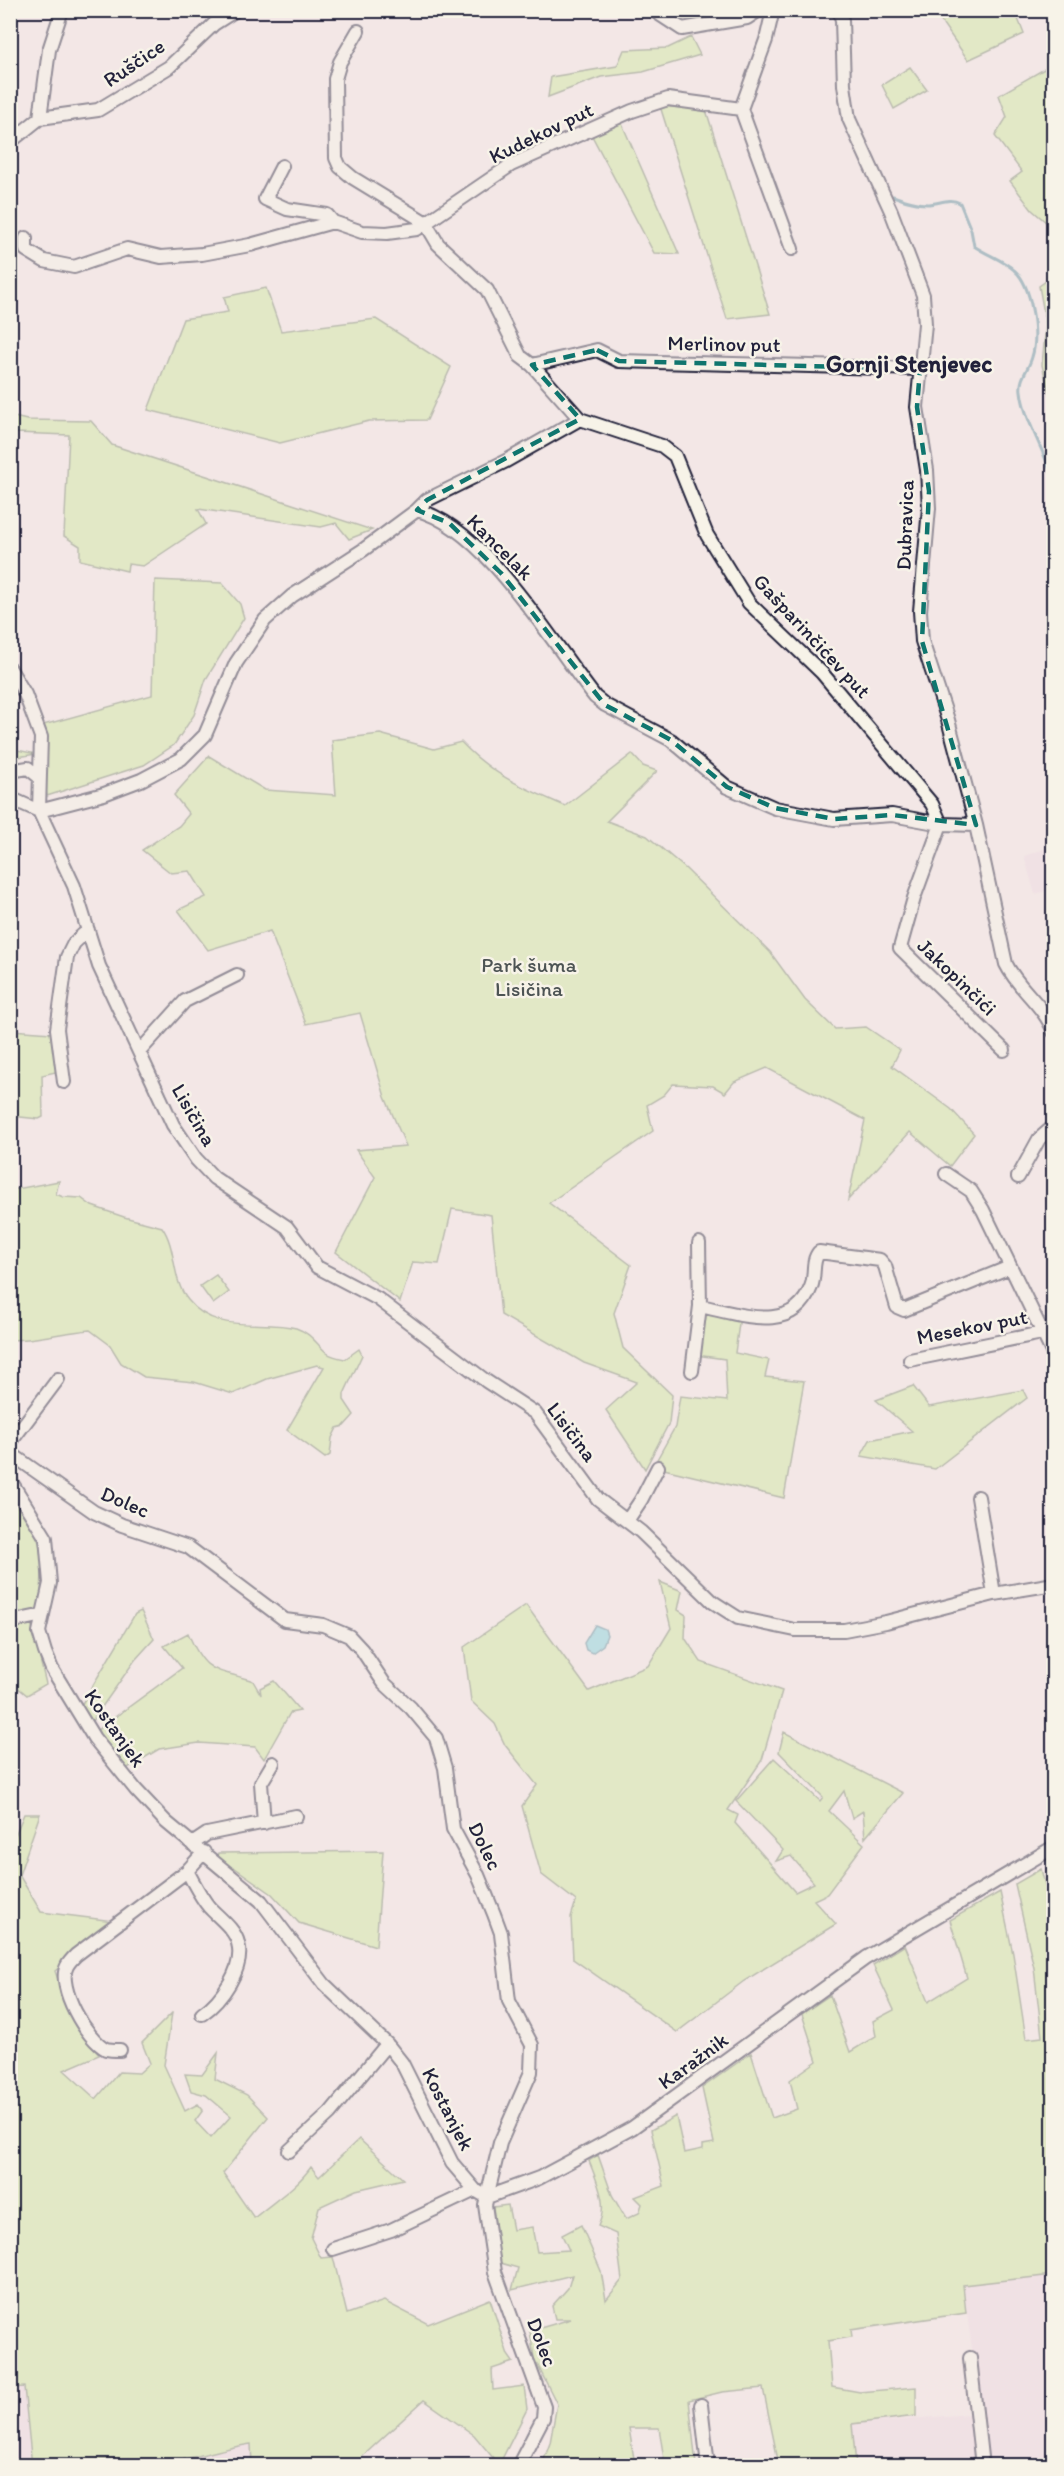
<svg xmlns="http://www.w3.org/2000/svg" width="1064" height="2476" font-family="Itim,sans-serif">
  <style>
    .built { fill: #eed9e3 }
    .green { fill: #cee9a0; stroke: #78866e; stroke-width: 1.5 }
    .water { fill: #82d2dd; stroke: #5c8c9c; stroke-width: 1.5 }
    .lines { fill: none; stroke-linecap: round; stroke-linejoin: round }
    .stream { stroke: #5c8c9c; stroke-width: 3 }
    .minor-casing { stroke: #22223b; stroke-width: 16 }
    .minor { stroke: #f7f3e8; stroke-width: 12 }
    .marked { fill: none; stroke: #0f766e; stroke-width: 4.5; stroke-dasharray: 12 8; stroke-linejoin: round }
    .labels { text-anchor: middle; stroke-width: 5; stroke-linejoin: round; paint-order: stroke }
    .street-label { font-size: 21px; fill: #22223b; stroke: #f7f3e8 }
    .park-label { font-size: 21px; fill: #4d5454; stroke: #f7f3e8 }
    .quarter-label { font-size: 24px; font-weight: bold; fill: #22223b; stroke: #f7f3e8 }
  </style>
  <rect width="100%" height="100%" fill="#f3e7e6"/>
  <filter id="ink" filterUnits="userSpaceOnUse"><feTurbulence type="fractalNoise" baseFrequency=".0167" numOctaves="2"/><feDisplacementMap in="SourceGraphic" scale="12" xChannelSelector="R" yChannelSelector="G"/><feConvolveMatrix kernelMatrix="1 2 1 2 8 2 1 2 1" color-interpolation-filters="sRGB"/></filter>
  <g filter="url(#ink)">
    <path class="built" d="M1053,846V889L1035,894L1024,856Z
      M1053,2275V2465H856L852,2424L981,2413L963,2285Z
      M24,2387L32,2465H11L10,2388Z
      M251,2444L252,2465L159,2466L227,2449Z
      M115,2459L127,2465L45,2466Z"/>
    <path class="green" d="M934,11H1015L1024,34L968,60Z
      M691,37L700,55L643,72L601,77L548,97L551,77L617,66L624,50L668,48Z
      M910,67L927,90L894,109L882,85Z
      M1046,68L1053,96V228L1032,210L1010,181L1022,172L995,136L1007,117L999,95Z
      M660,106L706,110L770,314L727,319Z
      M619,117L679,254L654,253L590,132Z
      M1053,276V409L1042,365L1046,324L1039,286Z
      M266,288L281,331L376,319L451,367L427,420L369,421L280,443L148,410L183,319L228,312L224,297Z
      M10,416L27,420L91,421L112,445L372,530L349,539L336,523L321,527L198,509L206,524L143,566L128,564L127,571L80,560V546L64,536L69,435L15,433L11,431Z
      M155,580L222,583L240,604L244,618L206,679L194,715L174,745L144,765L47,796L36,727L152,695Z
      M10,716L18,733L17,750L36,754L11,758Z
      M380,734L434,749L461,742C493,776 524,788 565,806L632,754L643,766L657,771L607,821L647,836L686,869L770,952L805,1000L835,1029L866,1027L900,1050L892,1066L951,1109L974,1134L950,1166L910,1132L848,1200L865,1120L767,1068L734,1082L725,1093L713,1086L673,1084L664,1095L647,1105L653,1131L549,1203L631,1265L614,1313L623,1348L672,1395L669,1423L645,1469L606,1410L637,1382L584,1363L501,1315L491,1215L452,1209L439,1264L413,1262L400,1302L336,1252L375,1177L356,1150L406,1146L385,1097L360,1013L306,1024L270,931L208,950L178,910L206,897L190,871L171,873L142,850L179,826L189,814L174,795L209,756L265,790L336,795L332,740Z
      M11,1030L51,1033L60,1071L42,1075L43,1117L39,1119L11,1116Z
      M59,1181L56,1194L63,1197L81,1198L92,1206L124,1217L162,1227C177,1248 171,1279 188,1300C216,1335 261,1319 296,1328C311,1333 317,1345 327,1353C331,1356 340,1358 345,1359L359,1349L362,1355L344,1394V1400L354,1415L344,1426L337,1428L332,1438L330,1455L325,1458L287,1430L324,1367L317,1365L267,1379L233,1394L194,1382L144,1377L121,1363L110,1345L90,1330C63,1332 38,1340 11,1340V1190Z
      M216,1275L229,1292L213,1304L200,1286Z
      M697,1312L740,1316L735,1353L769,1360L765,1377L804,1381L784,1498L664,1469L655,1463L675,1427L680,1396L727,1401L725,1359L696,1355Z
      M913,1386L929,1407L1023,1390L1027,1398L935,1469L861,1456L870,1440L912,1431L876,1400Z
      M10,1489L31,1520L43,1554L40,1611L11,1616Z
      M660,1582L682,1591L678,1610L686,1615L685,1638L701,1662L782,1691L762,1760L728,1810L738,1815L735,1823L795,1892L814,1883L791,1856L776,1861L783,1850L736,1801L774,1758L820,1801L823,1797L779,1752L784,1732L903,1793L865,1838L863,1811L852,1818L844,1791L829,1811L864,1844L827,1894L814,1900L836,1924L744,1981L677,2032L573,1959L571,1917L576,1901L541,1874L522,1806L537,1785L505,1745L495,1724L471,1701L464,1647L526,1605L589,1691L648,1666L671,1628Z
      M141,1611L154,1639L135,1660L92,1721L80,1707L135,1614Z
      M29,1614L46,1684L27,1695L11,1682L10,1631L17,1630Z
      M188,1633C206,1675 214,1668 253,1681L261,1695L260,1688L274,1681L300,1711L290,1713L264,1759L255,1747L199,1743L159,1749L126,1769L96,1731L182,1668L164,1646Z
      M24,1814H40L19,1875L41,1912L114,1921L55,1971L72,2020L99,2055L64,2070L96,2099L119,2072L139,2073L150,2063L142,2043L172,2013L164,2065L185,2111L198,2104L203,2110L195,2121L211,2138L231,2116L206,2095L191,2091L185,2074L202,2075L218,2053L215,2079L247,2095L268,2117L223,2173L254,2218C274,2201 296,2188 311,2167L319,2177L359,2139L403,2179L356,2190L319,2207L311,2238L321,2258L333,2257L347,2314L384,2301L428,2324L490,2299L508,2355L513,2362L492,2369L493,2390L524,2386L527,2409L499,2465L474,2435L424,2400L353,2465H252L251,2444C211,2449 151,2476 115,2459L32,2466L24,2387L11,2388V1845Z
      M383,1851L376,1946L299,1923L272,1894L235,1868L231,1869L217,1856L218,1853Z
      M1041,1869L1054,1920L1053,2275L963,2285L966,2313L851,2330L852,2337L828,2341L832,2387L860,2392L916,2387V2416L852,2424L856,2465H779L763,2388L722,2392L689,2400L696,2465H674V2459H664L659,2428H629L635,2465H542L550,2443L557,2404L534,2358L530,2331L571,2319H555L552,2306L568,2288L572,2275L512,2290L518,2268L500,2263L493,2207L508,2205L513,2230L532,2227L537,2252L569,2250L562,2235L581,2225L601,2271L606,2300L622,2280L616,2234L598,2226C609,2205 597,2182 589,2161L598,2155L612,2195L626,2219L639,2213L642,2204L635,2197L664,2186L651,2130L676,2116L684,2153L703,2149V2145L714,2143L702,2088L751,2053L772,2118L797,2109L790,2080L817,2061L802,2014L830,1995L850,2052L876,2036L873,2021L894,2010L873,1965L905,1945L928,2002L967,1978L950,1920L1000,1892L1013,1954L1026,2039L1042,2037L1034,1968L1015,1884Z"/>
    <path class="water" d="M595,1625L605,1629L607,1635L603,1645L592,1653L586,1650L584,1643Z"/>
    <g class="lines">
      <path class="stream" d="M893,196C904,200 915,204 927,204C939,204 949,197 960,203L971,230L974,246C987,255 1003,260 1014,270C1032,285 1039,335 1032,357C1029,369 1019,378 1021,391C1024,420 1046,453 1054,482"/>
      <g class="minor-casing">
        <path id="minor" d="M653,10L682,29L747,18L759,10
          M839,10L842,20L844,85L849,119L891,211L923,295L925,324L917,407L927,470L929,508L920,611L922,641L948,720L976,825L1006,964C1018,989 1044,1005 1054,1032
          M358,31L340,62L335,79L336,158L340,167L353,178L425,222L438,244L487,290L520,356L532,365L597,350L619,361L920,369
          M741,109L792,249
          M40,118L98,110L169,67L214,24L236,10
          M10,142L40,118L49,50L62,10
          M282,166L265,199L287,209L327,215L333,222
          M26,238V250L44,261L74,267L127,249L161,257L202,254L250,245L333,222L362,232L387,233L417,229L511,165L632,111L668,99L741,109L766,40L773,10
          M580,419L662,446L675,456L707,535L749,603L822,673L932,804L941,824L914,898L900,948L1004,1050
          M417,510L427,500L506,461L580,419L532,365
          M10,669L25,694L41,737L39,811L74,886L99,966L173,1125L196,1159L214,1178L287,1227L317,1267L378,1299L486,1381L535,1413L598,1499L641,1532L713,1602L738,1618L795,1630H844L886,1622L994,1594L1054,1584
          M10,771L28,768L38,776
          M10,798L39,811
          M39,811L104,794L141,780L181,759L205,735L236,663L265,620L292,596L363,550L417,510C485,527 552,643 595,697L605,705L671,740L727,787L775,808L834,819L892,815L941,824L976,825
          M140,1051L185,1001L237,975
          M64,1082L57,1029L67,957L74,943L88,930
          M946,1174L971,1191L983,1210L1054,1356
          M1018,1177L1039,1139L1054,1126
          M700,1306C737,1313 793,1336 811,1287C816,1276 811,1261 819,1252L880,1260L885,1266L897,1307L904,1310L1010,1267
          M910,1360L1042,1333
          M692,1371L700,1306L699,1243
          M10,1443L58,1379
          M10,1453L94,1512L122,1525L188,1547L285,1620L323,1625L349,1636L362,1650L384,1683L411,1708L436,1738L445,1768L453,1829L478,1875L494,1914L501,1933L509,2001L532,2045L531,2072L500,2143L485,2205L495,2272L544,2407L543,2418L518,2466
          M10,1480L46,1538L50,1583L39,1632L45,1652L52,1669L94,1738L136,1790L166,1822L261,1901L324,1984L387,2044L402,2063L452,2163L475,2190
          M978,1497L994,1594
          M627,1521L641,1500L658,1467
          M10,1622L43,1615
          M264,1823L261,1783L273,1763
          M192,1844L207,1834L296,1816
          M187,1871C194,1883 200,1896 209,1907C218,1917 235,1929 238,1943C245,1968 221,2001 202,2014
          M120,2050C116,2050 110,2050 106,2049C87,2040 56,1986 67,1966C69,1962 73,1958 76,1955L187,1871L204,1852
          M289,2151L330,2113L387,2044
          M333,2249L391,2230L475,2190L487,2197L539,2178L632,2128L866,1958L1054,1847
          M970,2358L982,2466
          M701,2405L708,2466"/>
      </g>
      <use href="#minor" class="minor"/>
    </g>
  </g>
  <path d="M0 0H1064V2476H0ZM597,350L619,361L920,369L917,407L929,491L922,641L976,825L892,815L834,819L775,808L727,787L671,740L605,705L501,573L449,523L417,510L427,500L580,419L532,365Z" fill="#f3e7e6" fill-opacity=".55" fill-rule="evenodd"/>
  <path class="marked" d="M597,350L619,361L920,369L917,407L929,491L922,641L976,825L892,815L834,819L775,808L727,787L671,740L605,705L501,573L449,523L417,510L427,500L580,419L532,365Z"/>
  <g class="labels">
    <g class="street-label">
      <text transform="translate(134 63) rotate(-34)" y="7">Ruščice</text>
      <text transform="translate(541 133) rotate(-26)" y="7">Kudekov put</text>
      <text transform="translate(724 344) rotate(1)" y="7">Merlinov put</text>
      <text transform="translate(905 525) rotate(-88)" y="7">Dubravica</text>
      <text transform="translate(500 547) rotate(45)" y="7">Kancelak</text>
      <text transform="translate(812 636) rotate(47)" y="7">Gašparinčićev put</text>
      <text transform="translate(957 977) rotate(44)" y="7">Jakopinčići</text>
      <text transform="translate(194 1115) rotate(60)" y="7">Lisičina</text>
      <text transform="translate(972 1327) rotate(-11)" y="7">Mesekov put</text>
      <text transform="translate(572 1432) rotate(53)" y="7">Lisičina</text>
      <text transform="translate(125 1502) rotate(23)" y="7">Dolec</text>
      <text transform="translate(115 1728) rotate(55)" y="7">Kostanjek</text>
      <text transform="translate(485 1846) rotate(64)" y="7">Dolec</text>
      <text transform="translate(693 2061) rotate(-36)" y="7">Karažnik</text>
      <text transform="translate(448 2109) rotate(63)" y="7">Kostanjek</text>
      <text transform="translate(542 2342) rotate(69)" y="7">Dolec</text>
    </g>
    <g class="park-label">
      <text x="529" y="972">Park šuma<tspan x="529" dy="24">Lisičina</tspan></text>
    </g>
    <g class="quarter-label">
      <text x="909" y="372">Gornji Stenjevec</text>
    </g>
  </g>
  <rect width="1064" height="2476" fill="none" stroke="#f7f3e8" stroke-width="36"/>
  <rect x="18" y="18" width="1028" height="2440" fill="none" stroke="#22223b" stroke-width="2" filter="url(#ink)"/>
</svg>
